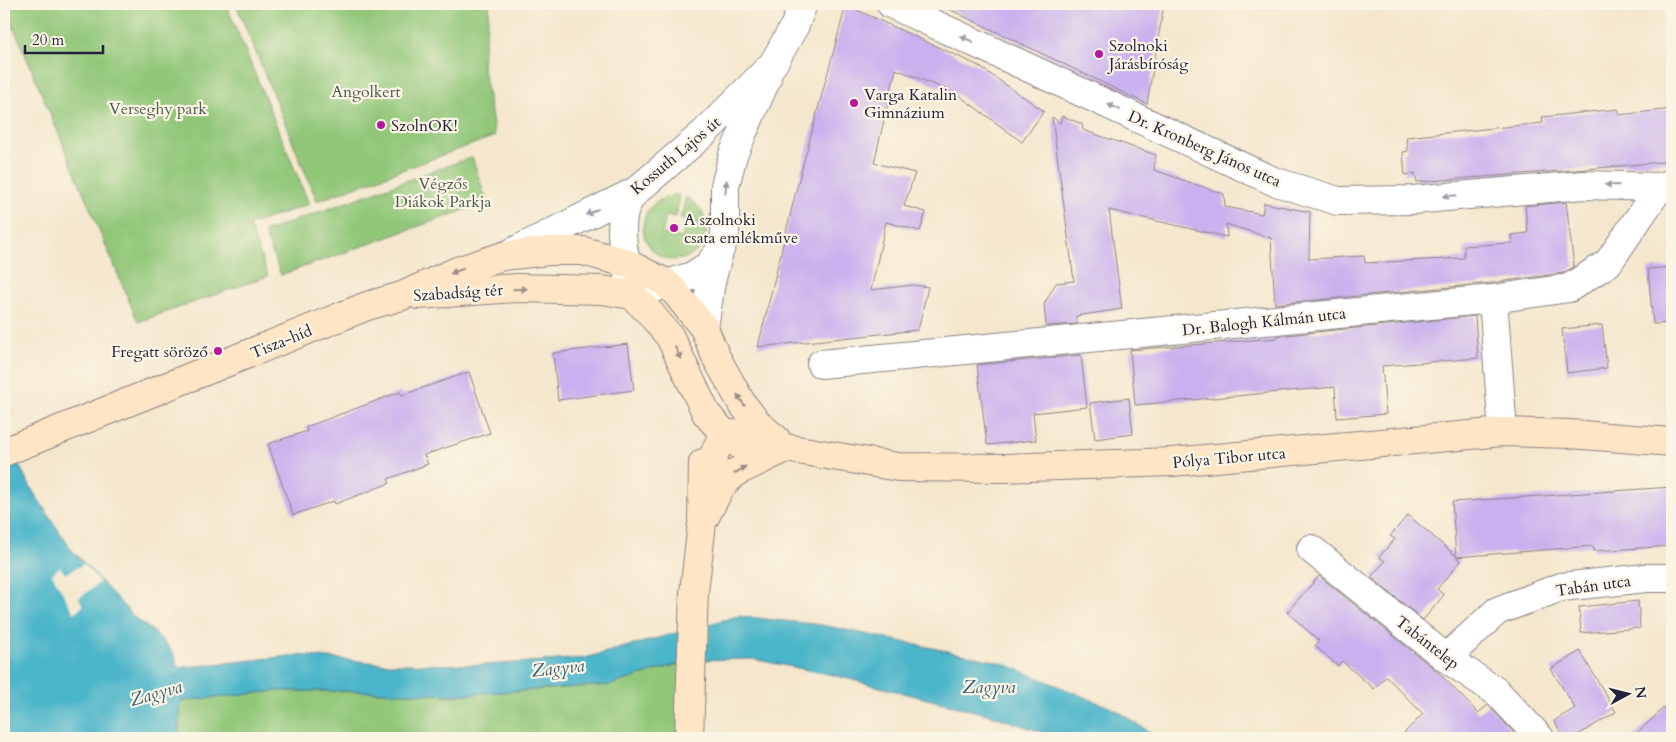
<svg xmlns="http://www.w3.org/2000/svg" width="1676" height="742" font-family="Cardo,serif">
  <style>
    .green { fill: #92c779; stroke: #5a745a }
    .water { fill: #4cb5c9; stroke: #376c82 }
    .pier { fill: #f4e7cd }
    .building { fill: #c9b0ee }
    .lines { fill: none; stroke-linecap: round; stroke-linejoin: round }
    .street-casing { stroke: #8b8484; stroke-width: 30 }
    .secondary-casing { stroke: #8b8484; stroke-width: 30 }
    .street { stroke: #fff; stroke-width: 28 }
    .secondary { stroke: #fee5c5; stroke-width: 28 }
    .oneway { fill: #9c9ca7 }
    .oneway2 { fill: #9b8d87 }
    .poi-dot { fill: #b5179e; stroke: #fcf5e5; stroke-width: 2 }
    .labels { text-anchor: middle; stroke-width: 4.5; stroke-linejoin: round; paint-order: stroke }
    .poi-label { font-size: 16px; fill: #22223b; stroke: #fcf5e5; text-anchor: start }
    .park-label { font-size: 16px; fill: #495c51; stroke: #fcf5e5 }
    .street-label { font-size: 16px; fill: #22223b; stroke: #fcf5e5 }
    .water-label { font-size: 18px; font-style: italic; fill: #335d74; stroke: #fcf5e5 }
  </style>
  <rect width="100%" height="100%" fill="#fcf5e5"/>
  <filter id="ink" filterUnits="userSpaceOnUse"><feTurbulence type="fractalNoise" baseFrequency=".02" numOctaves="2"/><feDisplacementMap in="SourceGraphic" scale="10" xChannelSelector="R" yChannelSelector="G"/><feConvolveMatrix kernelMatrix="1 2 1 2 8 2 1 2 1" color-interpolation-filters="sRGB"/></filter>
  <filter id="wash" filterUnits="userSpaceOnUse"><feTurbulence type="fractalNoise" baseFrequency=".0096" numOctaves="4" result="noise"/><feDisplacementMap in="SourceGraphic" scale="20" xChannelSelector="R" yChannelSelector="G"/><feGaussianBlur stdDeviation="1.12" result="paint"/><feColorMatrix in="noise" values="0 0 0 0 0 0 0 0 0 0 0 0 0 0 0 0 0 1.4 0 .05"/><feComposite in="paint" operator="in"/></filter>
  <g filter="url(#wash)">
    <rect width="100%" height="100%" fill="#f4e7cd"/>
    <path class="green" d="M4,4H226L309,204L249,225L268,276L138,322Z
      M236,4H490L482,63L495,136L317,201Z
      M472,157L487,202L281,275L264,232Z
      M675,195L680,196L676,217L666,216L662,234L682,238L686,219L680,218L686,197C698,204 706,213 706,228C707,238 701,249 693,254C649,281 616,206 675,195Z
      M691,660L688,738H178L181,701L275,691H358L454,695L610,685Z"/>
    <path class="water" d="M4,436L32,490L71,549L135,618L155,633L166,644L174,655L178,668L299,655L388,664L487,665L585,658L738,616L822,625L1000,662L1116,710L1159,738H1059L994,716L833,675L752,659L691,660L610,685L454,695L358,691H275L181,701L178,738H4Z"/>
    <path class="pier" d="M84,564L100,582L79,598L83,606L74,613L52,574L60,567L65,574Z"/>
    <g id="blocks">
      <path class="building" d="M938,4H1164L1147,104L1047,56Z
        M846,5L977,65L1044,111L1022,142L957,94L896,69L874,163L915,173L904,206L926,212L920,231L886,222L871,290L913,285L928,287L918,330L758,347L798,183Z
        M1618,109L1619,115L1672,109V161L1587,169L1417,182L1415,173L1405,175L1403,152L1408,151L1406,137L1543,123L1542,117Z
        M1062,116L1082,124L1083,130L1156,155L1154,170L1224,194L1225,207L1262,214L1264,203L1310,212L1309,259L1364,256L1365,263L1464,258V246L1512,243L1511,235L1528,233L1525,206L1566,202L1574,267L1563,273L1491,283L1275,304L1271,238L1226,224L1227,237L1109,210L1122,309L1076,316L1077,324L1046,326L1044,304L1056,283L1074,281L1052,117L1060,123Z
        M1672,267V323L1653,324L1648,269Z
        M1475,316L1478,358L1382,366L1386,414L1337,418L1335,387L1135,405L1130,350L1277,338V336Z
        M1602,325L1607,368L1567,373L1562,329Z
        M628,344L634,390L558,400L553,353Z
        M1081,355L1087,407L1033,413L1036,440L987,445L977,365Z
        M469,372L490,433L424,455L428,464L388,479L390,483L335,504L334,501L293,515L268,444L307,431L306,427L400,392L402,395Z
        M1129,398L1133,434L1095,439L1090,403Z
        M1672,487V546L1594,551L1593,546L1456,557L1461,561L1437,589L1444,595L1423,620L1371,577L1385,561L1379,557L1395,539L1390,536L1408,515L1456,556L1452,502Z
        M1319,576L1438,672L1478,713L1488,705L1519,738H1399L1423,714L1386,676L1374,689L1342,661L1338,666L1315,646L1319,641L1287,612Z
        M1638,601L1640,628L1581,633L1579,607Z
        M1580,651L1616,712L1573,738H1564L1554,721L1575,708L1551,669Z
        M1672,700V738H1632Z"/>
    </g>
  </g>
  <g filter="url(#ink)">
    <use href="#blocks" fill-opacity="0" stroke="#8b8484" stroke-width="1"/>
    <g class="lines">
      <g class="street-casing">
        <path id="street" d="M891,4L1273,181L1338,201L1412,200L1584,185L1660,187L1672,183
          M636,191C633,195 629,199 627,204C615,229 628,269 632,295L692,276L708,266L719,252
          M507,255L636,191L704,133L773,64L795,25L803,4
          M1493,299L1503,432
          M704,328L711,282L719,252L725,236V186L733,155L767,78
          M821,364L1493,299L1569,288L1608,263L1660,187
          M1311,549L1446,658L1497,692L1540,738
          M1446,658L1497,611L1561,587L1646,578H1672"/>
      </g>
      <g class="secondary-casing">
        <path id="secondary" d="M418,295L517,288L602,290L632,295L650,313L670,337L706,413C716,426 728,437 741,446
          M4,452L367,306L402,296L457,271L503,256L549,251H583L626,263L666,283L675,292L704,328L716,357L741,402L758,424L776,439
          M703,481L718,445L726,435L754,432L786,448L898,467L1005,468L1172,462L1503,432L1570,434L1672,442
          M705,517L721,486L736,472L786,448
          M689,738L694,592L702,523L703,463"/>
      </g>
      <use href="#street" class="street"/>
      <use href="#secondary" class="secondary"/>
    </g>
    <defs><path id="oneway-solid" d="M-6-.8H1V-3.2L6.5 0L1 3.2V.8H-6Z" transform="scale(1.25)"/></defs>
    <g class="oneway">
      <use href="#oneway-solid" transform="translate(967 39) rotate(-155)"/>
      <use href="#oneway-solid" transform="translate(1114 107) rotate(-155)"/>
      <use href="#oneway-solid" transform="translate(1612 185) rotate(-178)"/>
      <use href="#oneway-solid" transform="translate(726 187) rotate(-84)"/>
      <use href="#oneway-solid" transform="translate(1450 196) rotate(175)"/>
      <use href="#oneway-solid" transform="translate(592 212) rotate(154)"/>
    </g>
    <g class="oneway2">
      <use href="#oneway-solid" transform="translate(457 271) rotate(159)"/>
      <use href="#oneway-solid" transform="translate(520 289) rotate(-1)"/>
      <use href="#oneway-solid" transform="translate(678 353) rotate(64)"/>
      <use href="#oneway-solid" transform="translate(741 400) rotate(-123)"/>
      <use href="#oneway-solid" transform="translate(740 470) rotate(-33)"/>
    </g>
  </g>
  <g class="poi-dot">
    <circle cx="1099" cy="54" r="5"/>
    <circle cx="854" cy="103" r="5"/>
    <circle cx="381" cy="125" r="5"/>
    <circle cx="674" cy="228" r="5"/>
    <circle cx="218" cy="351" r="5"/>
  </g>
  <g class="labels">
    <g class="poi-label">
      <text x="1109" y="51">Szolnoki<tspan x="1109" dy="18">Járásbíróság</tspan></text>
      <text x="864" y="100">Varga Katalin<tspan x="864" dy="18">Gimnázium</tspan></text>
      <text x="391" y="131">SzolnOK!</text>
      <text x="684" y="225">A szolnoki<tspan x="684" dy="18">csata emlékműve</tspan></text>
      <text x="208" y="357" text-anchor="end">Fregatt söröző</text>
    </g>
    <g class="park-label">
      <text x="366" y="97">Angolkert</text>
      <text x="158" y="114">Verseghy park</text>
      <text x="443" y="189">Végzős<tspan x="443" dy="18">Diákok Parkja</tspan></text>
    </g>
    <g class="street-label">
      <text transform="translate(1205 148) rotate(24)" y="6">Dr. Kronberg János utca</text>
      <text transform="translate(675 155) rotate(-40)" y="6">Kossuth Lajos út</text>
      <text transform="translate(458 292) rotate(-4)" y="6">Szabadság tér</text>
      <text transform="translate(1264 321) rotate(-6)" y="6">Dr. Balogh Kálmán utca</text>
      <text transform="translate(281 341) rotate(-22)" y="6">Tisza-híd</text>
      <text transform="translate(1229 457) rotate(-5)" y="6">Pólya Tibor utca</text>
      <text transform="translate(1593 585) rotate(-8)" y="6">Tabán utca</text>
      <text transform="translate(1428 642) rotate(38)" y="6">Tabántelep</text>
    </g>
    <g class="water-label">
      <text transform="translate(558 668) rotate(-6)" y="6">Zagyva</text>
      <text x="989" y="693">Zagyva</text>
      <text transform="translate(156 693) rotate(-16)" y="6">Zagyva</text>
    </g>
  </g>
  <rect width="1676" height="742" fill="none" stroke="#fcf5e5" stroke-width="20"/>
  <g transform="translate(1628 694) rotate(83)" stroke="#fcf5e5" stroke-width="4" paint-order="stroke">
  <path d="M0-4L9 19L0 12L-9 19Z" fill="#22223b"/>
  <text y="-8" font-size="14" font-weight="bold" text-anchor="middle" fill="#22223b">N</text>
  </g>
  <path d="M25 45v8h78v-8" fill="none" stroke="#22223b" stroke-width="2.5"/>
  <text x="32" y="45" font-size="15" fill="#22223b" stroke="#fcf5e5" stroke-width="4" paint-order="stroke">20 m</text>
</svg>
